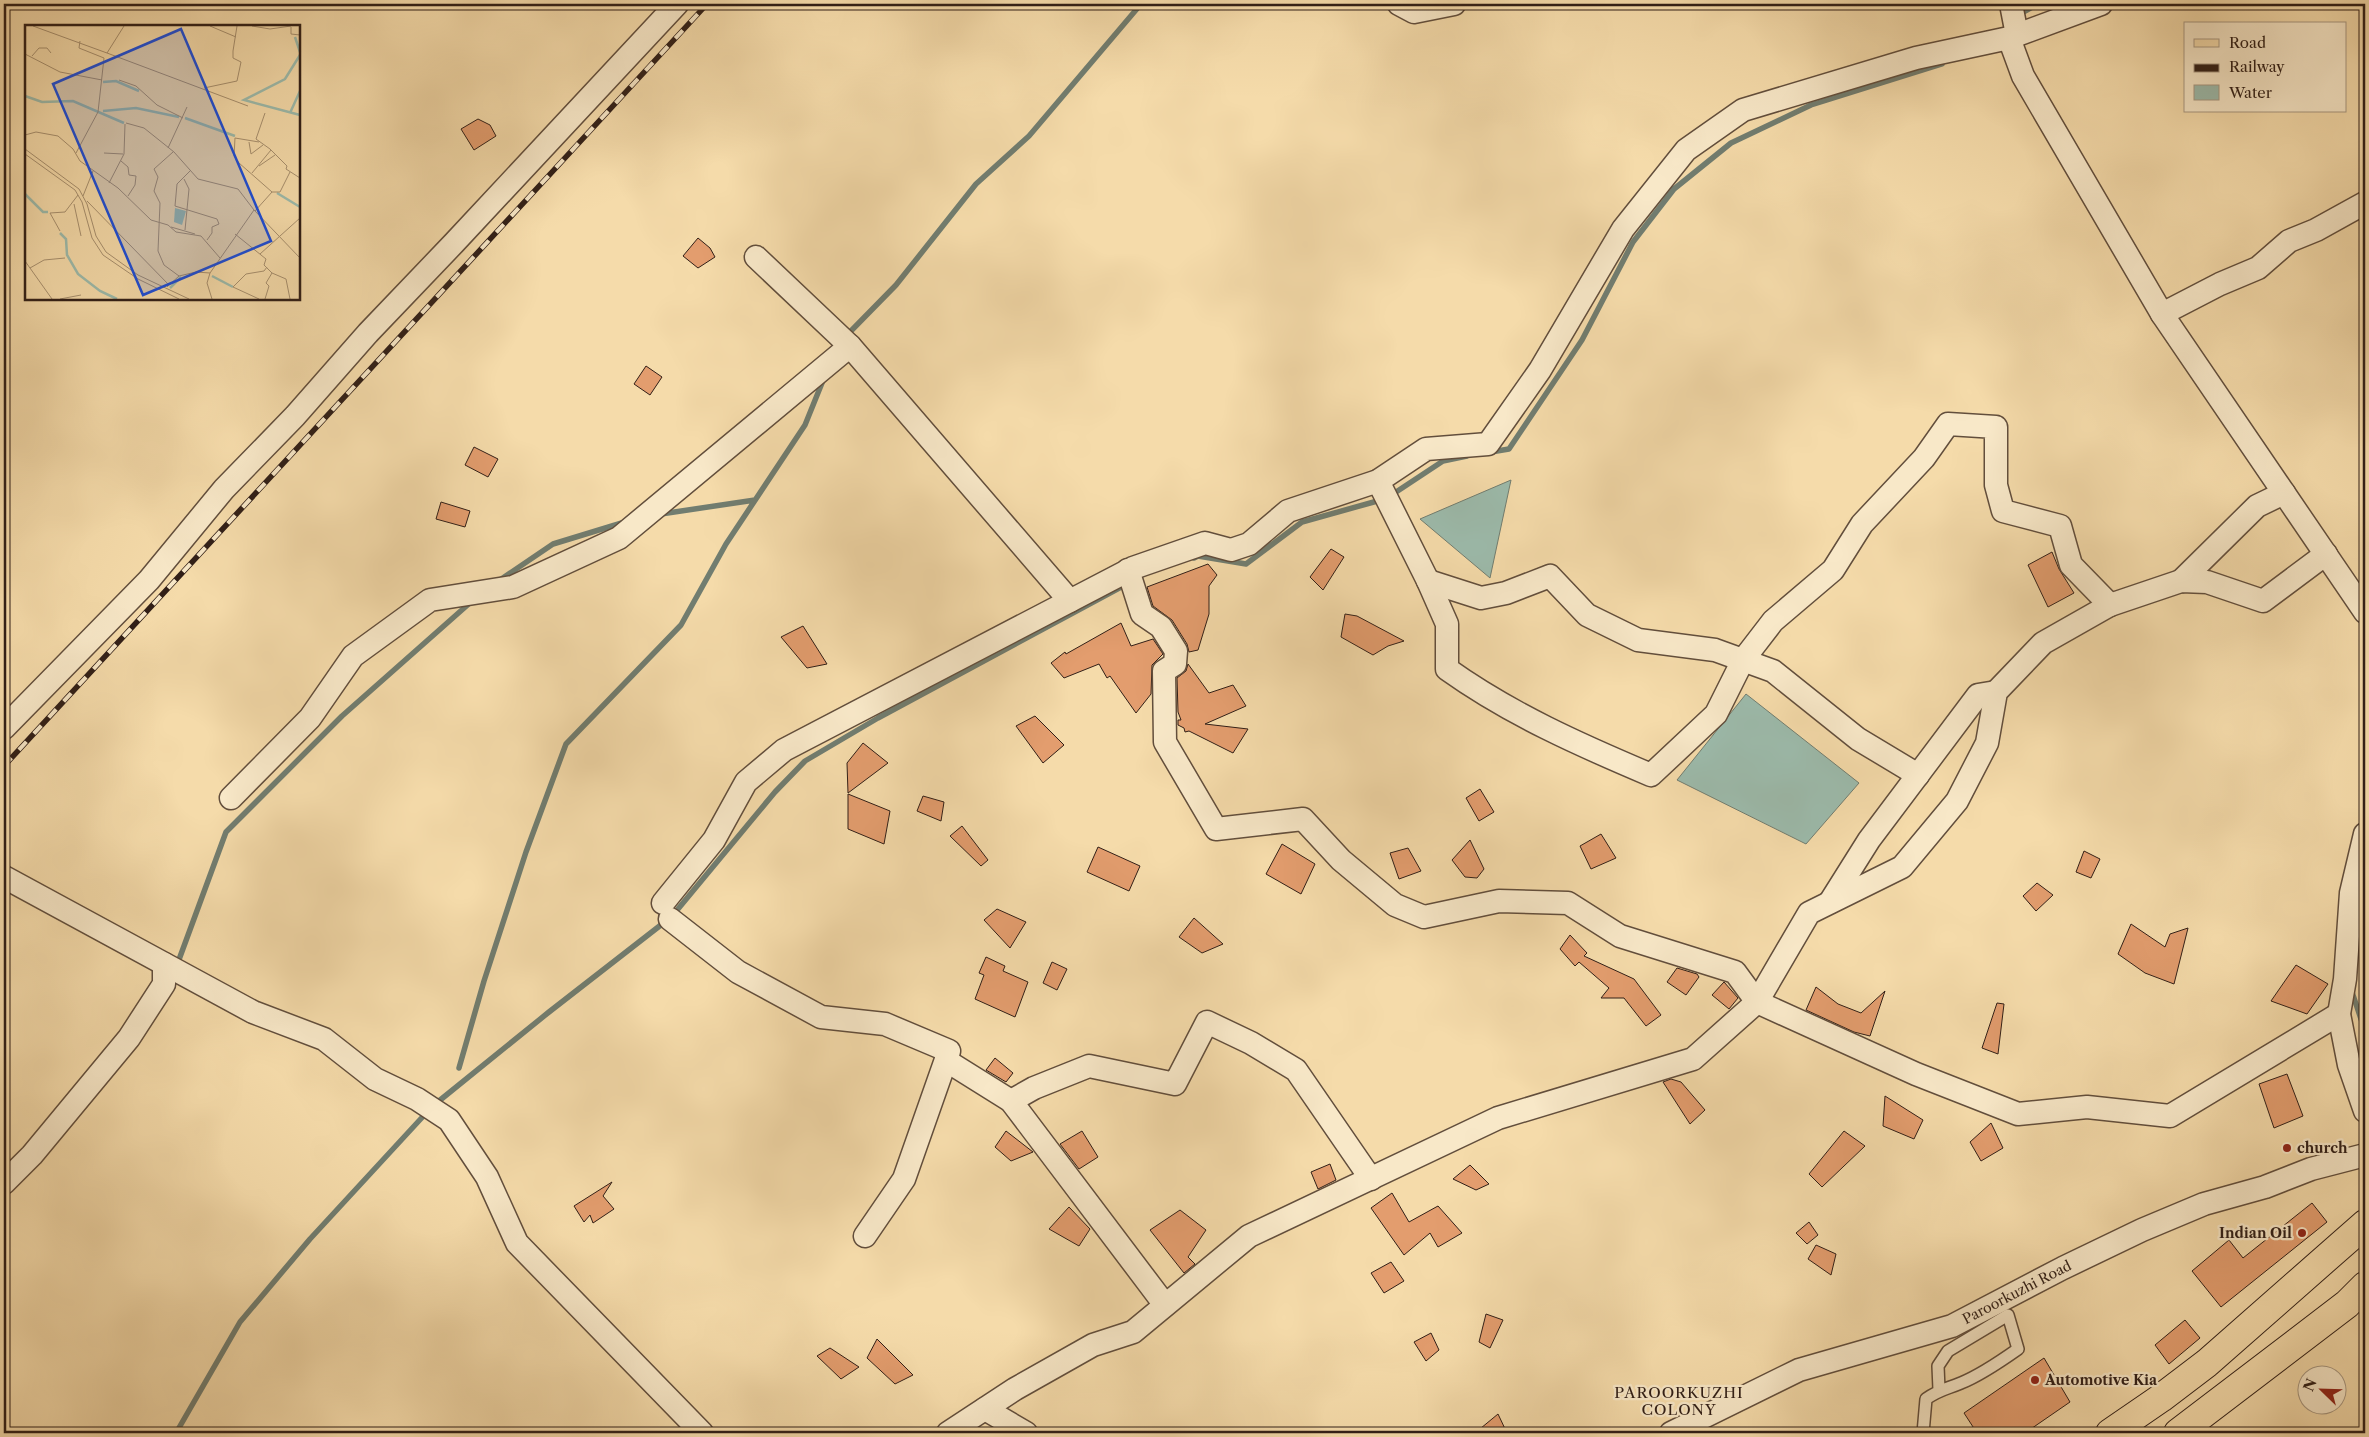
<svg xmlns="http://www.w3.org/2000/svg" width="2369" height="1437" font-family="'Libre Caslon Text',serif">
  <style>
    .water { fill: #9cbbac; stroke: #717d70 }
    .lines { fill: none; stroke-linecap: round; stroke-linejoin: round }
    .stream { stroke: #717d70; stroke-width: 5.5 }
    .building { fill: #e39d6e; stroke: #311f17 }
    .service-casing { stroke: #624e3c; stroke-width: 14 }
    .minor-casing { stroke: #624e3c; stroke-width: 25 }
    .primary-casing { stroke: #311f17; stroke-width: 30 }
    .service { stroke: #f8e8c8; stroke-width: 11 }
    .minor { stroke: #f8e8c8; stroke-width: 22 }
    .primary { stroke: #f5dbaa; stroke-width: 28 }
    .rail-casing { stroke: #311f17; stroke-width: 5.5 }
    .rail { stroke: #f8e8c8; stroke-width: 4; stroke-dasharray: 11; stroke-linecap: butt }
    .poi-dot { fill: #8f2418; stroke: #f8e8c8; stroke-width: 2 }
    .labels { text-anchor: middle; stroke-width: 4.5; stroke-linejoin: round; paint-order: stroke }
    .poi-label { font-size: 14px; font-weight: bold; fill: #311f17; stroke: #f8e8c8; text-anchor: start }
    .street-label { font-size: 14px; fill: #311f17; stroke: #f8e8c8 }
    .neighbourhood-label { font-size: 15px; letter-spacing: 1px; fill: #311f17; stroke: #f8e8c8 }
    .inset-river { fill: none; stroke: #9cbbac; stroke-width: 2.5 }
    .inset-road { fill: none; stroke: #a7906f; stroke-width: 1 }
    .view { fill: #1d4ed8; fill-opacity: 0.15; stroke: #1d4ed8; stroke-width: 2.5 }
    .inset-edge { fill: none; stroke: #311f17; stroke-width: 2.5 }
  </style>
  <rect width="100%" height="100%" fill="#f5dbaa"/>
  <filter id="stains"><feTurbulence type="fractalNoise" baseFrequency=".004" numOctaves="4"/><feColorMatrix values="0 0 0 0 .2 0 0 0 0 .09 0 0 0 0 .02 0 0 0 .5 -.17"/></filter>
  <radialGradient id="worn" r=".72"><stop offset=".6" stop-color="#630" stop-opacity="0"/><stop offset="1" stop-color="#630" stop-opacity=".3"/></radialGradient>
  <path class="water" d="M1511,480L1490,578L1420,519Z
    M1746,694L1859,783L1806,844L1677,780Z"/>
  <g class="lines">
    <path class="stream" d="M2018,15L2038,4
      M847,335L896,285L976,184L1029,136L1141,4
      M1491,452L1509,449L1582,340L1633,242L1674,189L1731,143L1811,105L1942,64
      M1390,496L1443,461L1467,456
      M661,514L755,500
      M1194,558L1198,556L1246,564L1302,522L1381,500
      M497,582L553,544L625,522
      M673,915L775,792L805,761L878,718L1123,586
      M2359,941L2365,888
      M177,965L226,832L342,716L472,601
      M2352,992L2365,1031
      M459,1068L484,981L526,852L566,744L681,625L726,544L805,425L824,378
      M434,1105L549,1012L666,921
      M176,1433L240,1322L310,1239L428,1111"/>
  </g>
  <path class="building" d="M478,119L490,125L496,136L474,150L461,129Z
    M698,238L710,248L715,257L698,268L683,256Z
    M646,366L662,377L650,395L634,384Z
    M474,447L498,459L488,477L465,465Z
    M441,502L470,511L465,527L436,519Z
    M1331,549L1344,557L1323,590L1310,577Z
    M2052,552L2059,569L2074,593L2048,607L2028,565Z
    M1208,564L1217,575L1209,586V614L1198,650L1189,652L1187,644L1172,620L1153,606L1147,587Z
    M1345,614L1357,616L1404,641L1388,646L1373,655L1341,637Z
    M1121,623L1131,646L1153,639L1163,654L1152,665L1151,694L1136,713L1110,676L1107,678L1099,664L1064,678L1051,663L1065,652L1066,654Z
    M803,626L827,664L807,668L781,637Z
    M1188,664L1209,693L1233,685L1246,706L1205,724L1248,729L1233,753L1189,731L1185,732L1184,728L1178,725V720H1181L1178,712L1177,678L1186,671Z
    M1035,716L1064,745L1043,763L1016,726Z
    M863,743L888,763L848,793L847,763Z
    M1480,789L1494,812L1479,821L1466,798Z
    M848,794L890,811L884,844L848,829Z
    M923,796L944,802L941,821L917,811Z
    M962,826L988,860L981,866L950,836Z
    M1601,834L1616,858L1591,869L1580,846Z
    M1470,840L1484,869L1477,878L1465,877L1452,860Z
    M1282,844L1315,864L1301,894L1266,874Z
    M1098,847L1140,866L1129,891L1087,872Z
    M1408,848L1421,871L1399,879L1390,853Z
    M2084,851L2100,859L2091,878L2076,872Z
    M2037,883L2053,895L2036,911L2023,896Z
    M997,909L1026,922L1010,948L984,920Z
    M1194,918L1223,944L1202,953L1179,937Z
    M2131,924L2165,947L2170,934L2188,928L2174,984L2145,973L2118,954Z
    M1570,935L1587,953L1584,956L1634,979L1661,1015L1646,1026L1624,998H1601L1609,988L1579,962L1575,966L1560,949Z
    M986,957L1005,966L1003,971L1028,982L1015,1017L975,999L984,975L979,973Z
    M1052,962L1067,969L1057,990L1043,983Z
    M2296,965L2328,984L2307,1014L2271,1001Z
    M1677,968L1697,974L1699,977L1686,995L1667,982Z
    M1724,982L1738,998L1729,1009L1712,995Z
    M1816,987L1838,1004L1861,1013L1885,991L1870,1036L1854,1032L1806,1010Z
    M1997,1003L2004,1004L1998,1054L1982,1048Z
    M995,1058L1013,1073L1006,1082L986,1070Z
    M2287,1074L2303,1116L2274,1128L2259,1084Z
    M1671,1079L1681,1082L1705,1110L1690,1124L1663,1082Z
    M1885,1096L1923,1120L1914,1139L1883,1126Z
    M1991,1123L2003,1148L1981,1161L1970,1142Z
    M1006,1131L1033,1152L1011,1161L995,1147Z
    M1082,1131L1098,1157L1079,1169L1060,1144Z
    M1844,1131L1865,1146L1822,1187L1809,1174Z
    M1330,1164L1336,1180L1318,1189L1311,1172Z
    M1470,1165L1489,1184L1476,1190L1453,1179Z
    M612,1182L603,1196L614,1209L593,1223L590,1215L584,1222L574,1206Z
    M1392,1193L1409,1222L1438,1206L1462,1233L1438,1247L1430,1233L1404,1255L1371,1208Z
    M2312,1203L2327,1222L2221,1307L2192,1271L2229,1240L2243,1258Z
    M1069,1207L1090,1229L1079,1246L1049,1229Z
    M1180,1210L1206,1230L1188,1257L1195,1264L1184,1273L1150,1230Z
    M1809,1222L1818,1235L1807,1244L1796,1233Z
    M1816,1245L1836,1254L1831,1275L1808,1259Z
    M1391,1262L1404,1281L1384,1293L1371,1273Z
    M1486,1314L1503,1320L1490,1348L1479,1342Z
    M2185,1320L2200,1338L2169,1364L2155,1345Z
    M1431,1333L1439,1350L1426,1361L1414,1342Z
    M877,1339L913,1375L895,1384L867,1358Z
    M830,1348L859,1367L841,1379L817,1356Z
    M2044,1358L2070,1402L2025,1433H1977L1964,1413Z
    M1498,1414L1507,1433H1475Z"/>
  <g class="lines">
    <g class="service-casing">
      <path id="service" d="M1923,1433L1926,1399C1940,1389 1947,1389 1961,1383C1981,1375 2001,1361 2018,1349L2008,1315L1948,1351L1938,1366L1939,1390"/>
    </g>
    <g class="minor-casing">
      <g id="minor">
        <path d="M1399,4L1414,12L1454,4"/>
        <path d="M2011,4L2017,35"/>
        <path d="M2101,4L2009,38L2023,76L2162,314L2365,612"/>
        <path d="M756,257L850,346L1070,601"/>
        <path d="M2162,314L2220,284L2258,268L2289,241L2316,230L2365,203"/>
        <path d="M1378,481L1428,581L1447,624V669C1510,714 1580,745 1651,775L1716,714L1743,660L1773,621L1833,570L1862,524L1924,458L1948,424L1996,427V485L2003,511L2060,526L2071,565L2110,605"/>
        <path d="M1128,570L1142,614L1161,627L1176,651L1175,664L1164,671L1165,742L1216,829L1303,819L1341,860L1395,905L1424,917L1499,901L1568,903L1620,936L1735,972L1757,1002L1916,1074L2018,1114L2087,1107L2170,1116L2339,1014"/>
        <path d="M1428,581L1481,598L1506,593L1550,576L1587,615L1638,640L1715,650L1773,671L1858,739L1918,775"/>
        <path d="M2181,581L2257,506L2284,493"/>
        <path d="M4,728L149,580L224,489L295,416L368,333L454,243L677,4"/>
        <path d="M231,798L310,718L353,656L430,600L513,587L619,538L850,346"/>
        <path d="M2365,834L2351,893L2345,979L2339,1014L2349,1065L2365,1111"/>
        <path d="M4,877L253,1012L324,1039L375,1079L417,1099L449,1120L487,1177L517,1243L702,1433"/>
        <path d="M1830,902L1869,840L1978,695L1996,692"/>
        <path d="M663,903L714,840L746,782L784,750L1133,568L1205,543L1231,550L1249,544L1288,511L1378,481L1426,449L1488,444L1540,370L1623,229L1686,150L1743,110L1916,58L2009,38"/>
        <path d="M670,919L738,972L821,1017L885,1024L949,1051L904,1179L865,1236"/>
        <path d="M947,1061L1011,1101L1165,1305"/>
        <path d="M1011,1101L1034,1088L1089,1066L1175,1084L1207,1022L1251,1043L1296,1070L1371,1179"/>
        <path d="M4,1183L32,1155L129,1038L164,984V964"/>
        <path d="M985,1409L1026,1433"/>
        <path d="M948,1433L1015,1389L1093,1345L1133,1332L1249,1236L1498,1118L1693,1059L1757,1002L1809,913L1902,867L1957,801L1987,743L1996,692L2043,643L2110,605L2181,581L2207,582L2263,601L2326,554"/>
        <path id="s1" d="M1671,1433L1799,1370L1952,1326L2063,1268L2142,1230L2204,1204L2265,1187L2311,1169L2365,1155"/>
      </g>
    </g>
    <g class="primary-casing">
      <path id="primary" d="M2110,1433L2161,1398L2207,1363L2365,1224
        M2178,1433L2347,1304L2365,1286"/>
    </g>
    <use href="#service" class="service"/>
    <use href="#minor" class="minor"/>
    <use href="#primary" class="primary"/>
    <g class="rail-casing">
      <path id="rail" d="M4,766L707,4"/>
    </g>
    <use href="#rail" class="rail"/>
  </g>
  <g class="poi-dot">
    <circle cx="2287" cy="1148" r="5"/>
    <circle cx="2302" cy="1233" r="5"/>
    <circle cx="2035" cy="1380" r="5"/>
  </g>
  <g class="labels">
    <g class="poi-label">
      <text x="2297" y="1153">church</text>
      <text x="2292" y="1238" text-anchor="end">Indian Oil</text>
      <text x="2045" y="1385">Automotive Kia</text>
    </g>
    <g class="street-label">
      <text dy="5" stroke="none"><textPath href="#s1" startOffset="375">Paroorkuzhi Road</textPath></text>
    </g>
    <g class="neighbourhood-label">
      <text x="1679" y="1398">PAROORKUZHI<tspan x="1679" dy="17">COLONY</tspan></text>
    </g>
  </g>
  <g transform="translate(25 25)">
    <rect width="275" height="275" fill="#f5dbaa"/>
    <path d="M150,183L161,186L157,200L149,197Z" fill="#9cbbac"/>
    <path class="inset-river" d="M270,12L275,27M275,30L260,54L219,75L275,90M78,57L91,56L114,66M0,71L17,77L48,76L99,98M78,86L111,83L154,92M265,88L275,66M160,93L210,111M252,168L275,182M0,169L18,187H23M35,208L41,214L42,230L53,249L75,266L92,274M187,251L208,262M145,263L156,252"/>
    <path class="inset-road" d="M8,1L82,28L99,1M185,1L211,12M227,1L245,4L266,1M266,2V9L275,10M82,28L223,81M0,29L35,47L77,55M7,31L14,23H22L26,28M94,55L111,61L132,80L158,93M179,63L212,56L216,37L208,33V26L212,1M240,88L231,114L245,124L262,141L261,144L275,153M101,98L119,103L149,127L173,154L213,164L229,185M0,110L11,107L33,111L48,124L55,136L93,163L126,195L143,200L151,207L176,211L195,233M224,117L226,129L238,120M234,117L210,113L209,131L214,138L247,167H255L265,147M143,123L162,82M0,124L54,164L62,179L71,211L81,227L113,250L164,274M148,127L129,144L133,152L129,166L135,178L133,226L139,240L154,251M51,128L73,87L79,33L54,23L55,16M79,128L98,129M0,129L50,165L57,177L67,213L78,230L113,254L154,274M96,136L103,142L104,150L111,151L110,160L103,171M234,141L250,130M166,145L152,159L150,181L192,194L194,199L187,202V208L182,215M227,148L246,125M159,154L164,164L160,205M84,158L99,129L100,99M58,171L68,146M62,176L144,260M49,179L56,211M230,186L247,167M146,202L170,209M35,206L25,188L40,187L53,170M210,209L241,234L239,240L247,248L241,258L244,261L240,274M235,229L275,193M0,236L27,274M5,243L19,235L40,233M247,248L261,254L265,274M142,262L154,251L171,247L185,248M35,274L56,270M187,274L182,258L185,248L229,185L275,233M234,274L208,262L221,249L239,246L242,242"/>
    <path class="view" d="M156,4L246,216L118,270L28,59Z"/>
    <rect width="275" height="275" class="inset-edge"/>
  </g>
  <rect width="2369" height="1437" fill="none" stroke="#f5dbaa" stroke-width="20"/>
  <rect x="5" y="5" width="2359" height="1427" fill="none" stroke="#311f17" stroke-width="2.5"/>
  <rect x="10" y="10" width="2349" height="1417" fill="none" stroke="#311f17"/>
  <rect x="2184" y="22" width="162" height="90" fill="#f8e8c8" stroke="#a89881"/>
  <rect x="2194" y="39" width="25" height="8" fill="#f5dbaa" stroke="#a89881"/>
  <text x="2229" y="48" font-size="15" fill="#311f17">Road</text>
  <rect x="2194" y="64" width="25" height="8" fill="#311f17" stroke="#a89881"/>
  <text x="2229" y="72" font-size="15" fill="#311f17">Railway</text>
  <rect x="2194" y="85" width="25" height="15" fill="#9cbbac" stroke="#a89881"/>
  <text x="2229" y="98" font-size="15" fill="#311f17">Water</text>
  <g transform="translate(2322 1390) rotate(293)"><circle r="24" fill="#f8e8c8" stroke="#a89881"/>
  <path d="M0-4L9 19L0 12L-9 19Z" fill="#8f2418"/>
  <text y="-8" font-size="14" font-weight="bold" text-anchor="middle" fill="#311f17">N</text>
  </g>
  <rect width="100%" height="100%" filter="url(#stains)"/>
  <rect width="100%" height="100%" fill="url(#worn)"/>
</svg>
